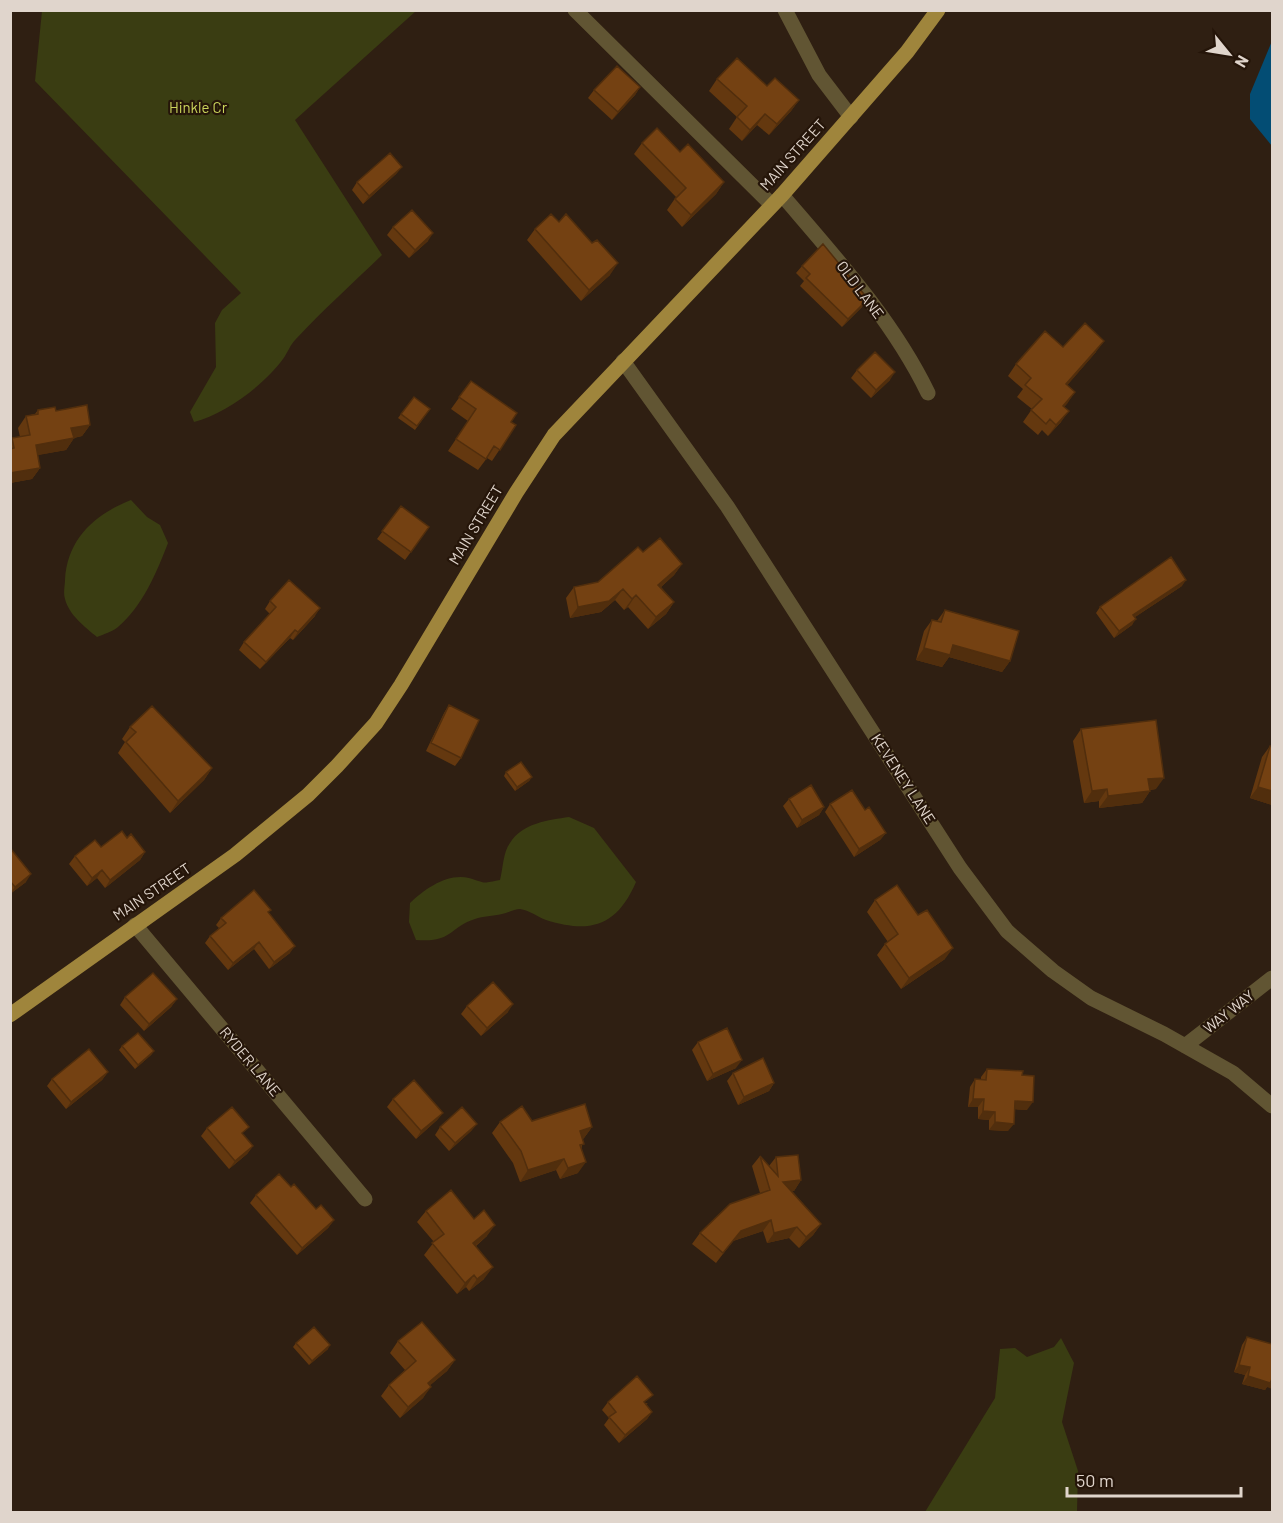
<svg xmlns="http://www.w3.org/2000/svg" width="1283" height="1523" font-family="Barlow,sans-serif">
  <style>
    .green { fill: #3a3d12 }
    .water { fill: #034d74 }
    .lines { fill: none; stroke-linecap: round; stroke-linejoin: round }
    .minor { stroke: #615533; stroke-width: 15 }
    .major { stroke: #9f853c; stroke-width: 15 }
    .wall { fill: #64380f }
    .shaded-wall { fill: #512e0d }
    .building { fill: #744112; stroke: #512e0d; stroke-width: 1.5 }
    .labels { text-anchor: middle; stroke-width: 4.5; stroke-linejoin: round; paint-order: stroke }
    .park-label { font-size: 15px; fill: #cbd55c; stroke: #251509 }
    .street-label { font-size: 15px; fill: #e0d5cc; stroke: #251509 }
  </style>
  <rect width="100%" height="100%" fill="#2f1f12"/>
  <path class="green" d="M42,11H416L295,120L382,255C353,283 323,310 296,339C290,345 288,352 283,359C264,385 225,414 194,422L190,412L216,367L215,323L222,310L241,293L35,81Z
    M131,500L147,517L160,525L168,543C157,572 142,607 118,627C112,632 104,634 97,637C85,627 69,615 65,599C63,593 65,585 65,580C67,539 95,514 131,500Z
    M569,817L594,828L636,882C617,926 591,934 546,920C538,917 529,910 520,909C515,909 507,913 502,914C493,916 483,916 475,919C449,927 453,943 416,940L409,922L410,903C425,889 447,873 469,878C486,883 481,884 500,880C503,869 503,852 510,843C522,823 549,820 569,817Z
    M1061,1338L1074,1363L1062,1422L1078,1471L1077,1512H925L995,1398L1000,1349L1015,1348L1027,1357L1054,1347Z"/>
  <path class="water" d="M1272,41V146L1250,119V94Z"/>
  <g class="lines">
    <path class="minor" d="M575,10L772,205
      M785,10L819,75L851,117
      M782,195C835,257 892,319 928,393
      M623,361L727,506L960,868L1007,931L1053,971L1091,998L1164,1034L1233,1073L1272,1106
      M135,925L365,1199
      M1185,1046L1272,978"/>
    <path class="major" d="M10,1015L235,855L308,795L337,766L376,723L401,685L516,493L554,435L782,195L907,52L938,10"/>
  </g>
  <path class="wall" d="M717,79L767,86L799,100L791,111L769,135L757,125L742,141L729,129L737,117L709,91Z
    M640,87L635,95L612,120L588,98L594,90Z
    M642,143L680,152L724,182L716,194L682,227L667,210L676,197L634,154Z
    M402,167L396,174L363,204L352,190L357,182Z
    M559,222L610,275L581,301L527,240L535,229Z
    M393,227L428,241L409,258L387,235Z
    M802,266L862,307L842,327L800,286L804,281L796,273Z
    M1063,347L1096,352L1067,385L1075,392L1064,407L1061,422L1048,436L1042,430L1038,435L1023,422L1032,409L1017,397L1023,389L1008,376L1016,364Z
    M857,370L890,380L871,398L851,378Z
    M471,381L511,422L516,425L492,461L487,458L478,470L448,451L468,421L451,409Z
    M414,397L430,409L415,430L398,418Z
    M38,410L56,411L90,425L82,436L74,438L66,450L37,455L40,468L32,479L10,483V441L12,438L20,437L18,428L26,416L35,414Z
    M401,506L429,527L405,560L377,539Z
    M643,552L682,564L674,575L661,587L674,602L666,614L648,629L628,607L624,610L615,600L601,612L570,618L566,598L574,587L598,582Z
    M1182,586L1135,617L1132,625L1114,638L1096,613L1100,607Z
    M270,601L315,616L293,640L290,638L260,669L239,650L244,642L270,614L265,609Z
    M945,610L1010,661L1002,672L949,657L942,667L916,660L924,631L932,620L937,621Z
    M449,705L461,758L455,766L426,751L444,713Z
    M130,727L212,768L204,780L170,813L118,753L125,742L122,739Z
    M1081,729L1156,789L1150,790V791L1142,803L1099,808V801L1084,803L1073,741Z
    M1270,746H1272V805L1250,798L1262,757Z
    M506,772L532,777L529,781L515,791L504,776Z
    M789,799L824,807L819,815L797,828L783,806Z
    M830,804L865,810L886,833L880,840L854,857L825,812Z
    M127,838L145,852L140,860L105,888L97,878L87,886L69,864L75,856Z
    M11,849L26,882L10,894Z
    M875,900L918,915L945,959L901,989L877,955L885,944L888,942L867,912Z
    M269,913L290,953L269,969L254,949L228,970L205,943L210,936L219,928L216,925L221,918Z
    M125,997L177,999L171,1007L144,1031L120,1005Z
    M467,1006L508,1012L481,1036L461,1014Z
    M698,1042L736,1068L707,1081L692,1050Z
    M122,1046L154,1051L151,1055L135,1069L119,1050Z
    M987,1069L1022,1075L1027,1110L1014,1109L1008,1131L989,1130V1120L978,1119V1107H968L970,1087L975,1079L981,1080V1077Z
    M108,1072L102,1080L66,1109L47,1086L52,1079Z
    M733,1073L774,1083L769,1091L738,1105L727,1081Z
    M393,1099L443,1113L437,1120L416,1139L387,1107Z
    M532,1121L592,1127L584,1138L583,1139L578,1173L560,1179L556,1170L520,1182L513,1163L492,1133L500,1122Z
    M477,1124L471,1131L449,1151L435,1135L440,1127Z
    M207,1128L243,1135L253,1146L247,1154L229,1169L201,1136Z
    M760,1156L769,1166L776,1157L801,1180L794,1191H792L821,1224L813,1235L799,1248L789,1238L767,1243L763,1231L733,1241L716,1263L692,1244L700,1233L760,1193L752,1166Z
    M291,1187L316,1209L334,1220L328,1228L297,1255L250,1203L256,1195Z
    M426,1211L487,1236L476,1246L484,1279L469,1291L466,1287L457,1294L424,1255L434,1242L417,1222Z
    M1247,1337L1267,1387L1265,1390L1242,1384L1245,1375L1234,1372L1242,1345Z
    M398,1341L455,1360L447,1371L430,1385L423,1398L400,1418L381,1396L389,1385L405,1370L390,1353Z
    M296,1343L328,1349L309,1365L293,1347Z
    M608,1402L648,1403L646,1404L652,1412L647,1419L619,1443L604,1425L609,1418L602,1410Z"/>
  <path class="shaded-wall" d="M640,87L635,95L612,120L618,112Z
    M799,100L791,111L769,135L777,124Z
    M765,114L757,125L742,141L750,130Z
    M402,167L396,174L363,204L369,196Z
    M724,182L716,194L682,227L691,215Z
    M433,233L428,241L409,258L415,250Z
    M618,263L610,275L581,301L589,290Z
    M868,299L862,307L842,327L848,319Z
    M1104,341L1096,352L1058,396L1066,384Z
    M895,372L890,380L871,398L876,390Z
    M1075,392L1067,404L1055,417L1063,406Z
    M1069,411L1061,422L1048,436L1056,425Z
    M90,425L82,436L63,440L71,428Z
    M74,438L66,450L28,457L36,445Z
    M40,468L32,479L10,483V473Z
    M682,564L674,575L650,597L658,585Z
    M1186,580L1182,586L1129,621L1133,615Z
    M623,589L615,600L601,612L570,618L578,607Z
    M636,595L628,607L624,610L632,599Z
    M674,602L666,614L648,629L656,617Z
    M320,608L315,616L293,640L298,632Z
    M1136,619L1132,625L1114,638L1119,631Z
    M295,630L290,638L260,669L266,662Z
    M953,645L1010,661L1002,672L949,657L942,667L916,660L924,648Z
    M212,768L204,780L170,813L178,801Z
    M532,777L529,781L515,791L517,787Z
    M1164,778L1156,789L1140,791L1148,779Z
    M1258,787L1272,791V805L1250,798Z
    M1107,789L1099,801L1084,803L1092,791Z
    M1150,791L1142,803L1099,808L1108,796Z
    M824,807L819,815L797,828L802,820Z
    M886,833L880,840L854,857L859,849Z
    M145,852L140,860L105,888L110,880Z
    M102,870L97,878L87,886L92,878Z
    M31,874L26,882L10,894L15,887Z
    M259,942L254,949L228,970L233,963Z
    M295,946L290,953L269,969L274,962Z
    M953,948L945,959L901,989L909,978Z
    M177,999L171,1007L144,1031L149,1024Z
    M513,1004L508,1012L481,1036L487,1028Z
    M154,1051L151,1055L135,1069L138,1065Z
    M742,1060L736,1068L707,1081L713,1074Z
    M108,1072L102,1080L66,1109L71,1102Z
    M774,1083L769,1091L738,1105L744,1097Z
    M973,1099H984L978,1107H968Z
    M1015,1101L1033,1102L1027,1110L1009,1109Z
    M983,1111L995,1112L989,1120L978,1119Z
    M443,1113L437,1120L416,1139L421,1131Z
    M995,1122L1014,1124L1008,1131L989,1130Z
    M477,1124L471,1131L449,1151L455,1143Z
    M592,1127L584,1138L572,1142L580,1131Z
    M253,1146L247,1154L229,1169L235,1161Z
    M564,1159L556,1170L520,1182L528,1170Z
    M586,1162L578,1173L560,1179L568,1168Z
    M801,1180L794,1191L776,1193L783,1182Z
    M334,1220L328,1228L297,1255L302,1248Z
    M771,1220L763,1231L733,1241L716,1263L741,1231Z
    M821,1224L813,1235L799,1248L806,1237Z
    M495,1225L487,1236L465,1254L473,1243Z
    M797,1227L789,1238L767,1243L774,1233Z
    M493,1267L484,1279L469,1291L477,1279Z
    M474,1275L466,1287L457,1294L465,1283Z
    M330,1345L328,1349L309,1365L312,1361Z
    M455,1360L447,1371L420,1394L428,1383Z
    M1239,1365L1250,1367L1245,1375L1234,1372Z
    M1248,1376L1272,1379V1389L1267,1387L1265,1390L1242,1384Z
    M431,1387L423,1398L400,1418L408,1407Z
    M652,1412L647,1419L619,1443L625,1435Z"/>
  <path class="building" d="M737,58L767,86L775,78L799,100L777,124L765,114L750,130L737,117L747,106L717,79Z
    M617,66L640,87L618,112L594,90Z
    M657,128L680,152L688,144L724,182L691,215L675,199L686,188L642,143Z
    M390,153L402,167L369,196L357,182Z
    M412,210L433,233L415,250L393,227Z
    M551,214L559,222L566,214L592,243L597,240L618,263L589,290L535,229Z
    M823,244L868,299L848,319L806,278L810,274L802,266Z
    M1085,323L1104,341L1066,384L1075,392L1063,406L1069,411L1056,425L1050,419L1046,424L1031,410L1042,399L1025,385L1031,378L1016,364L1045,331L1063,347Z
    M875,352L895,372L876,390L857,370Z
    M471,381L517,413L511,422L516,425L500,450L494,446L486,459L456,439L476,409L459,397Z
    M414,397L430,409L417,426L401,414Z
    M87,405L90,425L71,428L74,438L36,445L40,468L10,473V449L14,448L12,438L30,435L26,416L38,414V410L55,407L56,411Z
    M401,506L429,527L411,552L382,531Z
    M660,538L682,564L658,585L674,602L656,617L636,595L632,599L623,589L609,601L578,607L574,587L598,582L638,547L643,552Z
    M1171,557L1186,580L1133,615L1136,619L1119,631L1100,607Z
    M289,580L320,608L298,632L295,630L266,662L244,642L276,607L270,601Z
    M945,610L1019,631L1010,661L953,645L950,655L924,648L932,620L941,622Z
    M449,705L479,720L461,758L431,743Z
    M152,706L212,768L178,801L126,742L136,732L130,727Z
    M1156,720L1164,778L1148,779L1150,791L1108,796L1107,789L1092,791L1081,729Z
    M1270,746H1272V791L1258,787Z
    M521,762L532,777L517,787L506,772Z
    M811,785L824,807L802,820L789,799Z
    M852,790L865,810L869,807L886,833L859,849L830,804Z
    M122,831L127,838L131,834L145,852L110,880L102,870L92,878L75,856L95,840L101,847Z
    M11,849L31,874L15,887L10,881Z
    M897,885L918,915L927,910L953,948L909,978L885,944L898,934L875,900Z
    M254,890L271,910L268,912L295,946L274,962L259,942L233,963L210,936L226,923L221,918Z
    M153,973L177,999L149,1024L125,997Z
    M493,982L513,1004L487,1028L467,1006Z
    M727,1028L742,1060L713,1074L698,1042Z
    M138,1033L154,1051L138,1065L122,1046Z
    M89,1049L108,1072L71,1102L52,1079Z
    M763,1058L774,1083L744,1097L733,1073Z
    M987,1069L1023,1071L1022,1075L1034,1076L1033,1102L1015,1101L1014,1124L995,1122V1112L983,1111L984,1099H973L975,1079L986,1080Z
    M414,1080L443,1113L421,1131L393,1099Z
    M585,1104L592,1127L580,1131L584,1144L580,1145L586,1162L568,1168L564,1159L528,1170L521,1151L500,1122L522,1106L532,1121Z
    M232,1107L249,1127L242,1133L253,1146L235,1161L207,1128Z
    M462,1107L477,1124L455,1143L440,1127Z
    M798,1155L801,1180L783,1182L821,1224L806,1237L797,1227L774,1233L771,1220L741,1231L723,1253L700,1233L730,1204L770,1190L760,1156L778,1176L776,1157Z
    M279,1174L291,1187L294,1184L316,1209L321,1205L334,1220L302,1248L256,1195Z
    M451,1190L474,1219L484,1210L495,1225L473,1243L493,1267L477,1279L474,1275L465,1283L432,1243L444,1234L426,1211Z
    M422,1322L455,1360L428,1383L431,1387L408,1407L389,1385L416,1361L398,1341Z
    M314,1327L330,1345L312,1361L296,1343Z
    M1247,1337L1272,1344V1379L1270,1383L1248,1376L1250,1367L1239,1365Z
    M637,1376L653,1395L644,1402L652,1412L625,1435L609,1417L616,1412L608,1402Z"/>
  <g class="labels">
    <g class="park-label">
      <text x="198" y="113">Hinkle Cr</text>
    </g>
    <g class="street-label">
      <text transform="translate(793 155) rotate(-48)" y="5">MAIN STREET</text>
      <text transform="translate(860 290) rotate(53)" y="5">OLD LANE</text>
      <text transform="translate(476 525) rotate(-59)" y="5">MAIN STREET</text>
      <text transform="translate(903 779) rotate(57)" y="5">KEVENEY LANE</text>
      <text transform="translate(152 892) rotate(-34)" y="5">MAIN STREET</text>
      <text transform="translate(1229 1012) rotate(-38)" y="5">WAY WAY</text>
      <text transform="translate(250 1062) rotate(50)" y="5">RYDER LANE</text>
    </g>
  </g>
  <rect width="1283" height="1523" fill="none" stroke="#e0d5cc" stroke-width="24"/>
  <g transform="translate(1229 54) rotate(120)" stroke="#251509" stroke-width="4.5" paint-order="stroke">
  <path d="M0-4.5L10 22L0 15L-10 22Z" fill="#e0d5cc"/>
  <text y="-9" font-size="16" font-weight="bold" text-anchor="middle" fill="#e0d5cc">N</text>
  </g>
  <path d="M1067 1487v9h174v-9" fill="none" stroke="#e0d5cc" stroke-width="3"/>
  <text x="1076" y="1487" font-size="18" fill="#e0d5cc" stroke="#251509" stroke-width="4.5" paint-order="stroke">50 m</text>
</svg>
